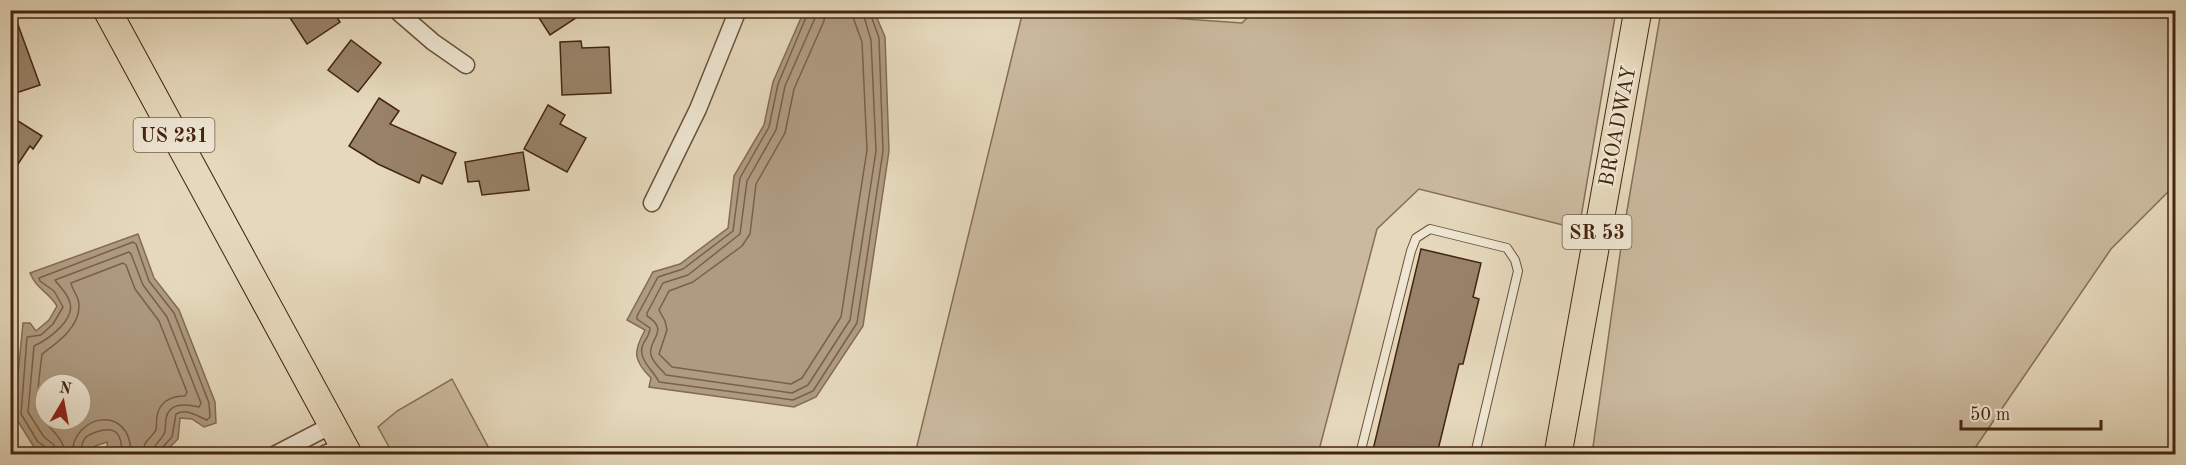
<svg xmlns="http://www.w3.org/2000/svg" width="2186" height="465" font-family="'Old Standard TT',serif">
  <style>
    .green { fill: #cab99e; stroke: #876e56; stroke-width: 1.5 }
    .water { fill: #ae9b81; stroke: #846b53; stroke-width: 1.5; fill-rule: evenodd }
    .lines { fill: none; stroke-linecap: round; stroke-linejoin: round }
    .shore { stroke: #796048; stroke-width: 1.5 }
    .building { fill: #988268; stroke: #44240f; stroke-width: 1.5 }
    .service-casing { stroke: #6c513a; stroke-width: 10 }
    .minor-casing { stroke: #6c513a; stroke-width: 19 }
    .primary-casing { stroke: #44240f; stroke-width: 29 }
    .service { stroke: #eee6d3; stroke-width: 8 }
    .minor { stroke: #eee6d3; stroke-width: 16 }
    .primary { stroke: #e5d8bb; stroke-width: 27 }
    .labels { text-anchor: middle; stroke-width: 4.5; stroke-linejoin: round; paint-order: stroke }
    .shield { fill: #eee6d3; stroke: #775e4a; stroke-width: 1.5 }
    .shield-label { font-size: 20px; font-weight: bold; fill: #44240f }
    .street-label { font-size: 21px; fill: #44240f; stroke: #eee6d3 }
  </style>
  <rect width="100%" height="100%" fill="#e5d8bb"/>
  <filter id="stains"><feTurbulence type="fractalNoise" baseFrequency=".00333" numOctaves="4"/><feColorMatrix values="0 0 0 0 .2 0 0 0 0 .09 0 0 0 0 .02 0 0 0 .5 -.17"/></filter>
  <radialGradient id="worn" r=".72"><stop offset=".6" stop-color="#630" stop-opacity="0"/><stop offset="1" stop-color="#630" stop-opacity=".3"/></radialGradient>
  <path class="green" d="M1255,10L1616,11L1579,229L1419,189L1377,229L1318,454H915L1023,11H1070L1242,23Z
    M1661,11H2175V185L2111,249L1975,448L1976,454H1592L1622,240Z
    M452,379L492,454H393L378,427L397,411Z"/>
  <path class="water" d="M804,11H874L885,37L889,151L863,326L816,397L794,407L649,387L651,378C633,360 633,352 645,330L627,320L653,272L680,264L728,228L734,176L764,125L773,82Z
    M138,234L154,278L179,310L215,402L216,423L204,427L192,419L180,418L178,439L163,454H108L107,442L95,446L94,454H46L34,447L14,415L23,323H30L36,331L49,320L57,306C48,291 37,290 30,273ZM45,384H81V420H45Z"/>
  <g class="lines">
    <path class="shore" d="M809,10L778,84L769,127L740,178L733,231L683,269L658,277L637,316V319L650,328C650,336 644,340 642,347C639,361 654,371 659,382L793,400L813,391L857,323L883,151L879,38L869,10
      M816,10L815,18L785,86L776,130L747,181L740,234L688,275L663,283L647,313V316C671,331 647,340 651,355C653,363 661,369 666,375L792,393L808,385L850,320L876,151L871,40L862,10
      M825,10L824,21L794,89L785,133L756,184L750,234L742,246L693,282L669,291L659,310L665,321L667,330L659,354L672,367L791,384L802,378L841,317L867,150L862,42L854,20L853,10
      M49,454L47,448L38,442L21,414L27,337L41,335L53,324L63,307L54,291L40,281L39,278L133,242L136,244L149,281L174,313L209,403L210,417L207,420C196,416 188,408 176,414L172,437L161,449L159,454
      M56,454L54,445L44,437L28,412L34,346C47,340 78,319 69,300C66,292 59,286 55,280L129,252L131,254L143,285L167,317L201,403L199,407C186,404 168,402 166,419C165,423 166,430 164,434C160,442 153,444 152,454
      M65,454C64,435 45,428 38,411C35,403 41,365 42,354C57,343 80,327 79,305C79,296 72,290 71,283L123,263L126,265L135,289L159,321L187,392L185,396C172,396 160,401 157,416C156,420 157,426 156,430C150,440 143,440 143,454
      M72,454C73,414 131,403 131,454
      M81,454C81,450 81,444 84,440C86,435 91,434 96,432C117,425 122,435 122,454"/>
  </g>
  <path class="building" d="M285,10H332L340,22L307,44Z
    M534,10H588L550,35Z
    M10,11H13L40,85L10,95Z
    M351,40L381,63L358,92L328,70Z
    M581,41L582,48L609,47L611,93L562,95L560,42Z
    M379,98L399,111L390,124L456,153L442,184L422,175L419,183L378,164L349,146Z
    M548,105L565,115L560,124L586,138L567,172L524,149Z
    M10,116L42,136L33,149L30,146L10,176Z
    M523,152L529,190L482,195L479,181L468,182L465,162Z
    M1421,249L1481,263L1473,297L1479,299L1463,364H1459L1437,454H1372Z"/>
  <g class="lines">
    <g class="service-casing">
      <path id="service" d="M1360,454L1411,251L1416,238L1430,229L1507,248L1515,260L1518,271L1475,454"/>
    </g>
    <g class="minor-casing">
      <path id="minor" d="M396,10L433,42L466,65
        M652,203L698,109L738,10
        M276,454L332,425
        M325,454L343,446"/>
    </g>
    <g class="primary-casing">
      <path id="primary" d="M107,10L348,454
        M1558,454L1638,10"/>
    </g>
    <use href="#service" class="service"/>
    <use href="#minor" class="minor"/>
    <use href="#primary" class="primary"/>
  </g>
  <g class="labels">
    <g class="shield">
      <rect x="133.5" y="118" width="81" height="34" rx="4.5"/>
      <rect x="1562.5" y="215" width="69" height="34" rx="4.5"/>
    </g>
    <g class="shield-label">
      <text x="174" y="142">US 231</text>
      <text x="1597" y="239">SR 53</text>
    </g>
    <g class="street-label">
      <text transform="translate(1617 126) rotate(-79)" y="7">BROADWAY</text>
    </g>
  </g>
  <rect width="2186" height="465" fill="none" stroke="#e5d8bb" stroke-width="36"/>
  <rect x="12" y="12" width="2162" height="441" fill="none" stroke="#44240f" stroke-width="3"/>
  <rect x="18" y="18" width="2150" height="429" fill="none" stroke="#44240f" stroke-width="1.5"/>
  <g transform="translate(63 402) rotate(10)"><circle r="28" fill="#eee6d3" stroke="#aa9885" stroke-width="1.5"/>
  <path d="M0-4.5L10 22L0 15L-10 22Z" fill="#8f2418"/>
  <text y="-9" font-size="16" font-weight="bold" text-anchor="middle" fill="#44240f">N</text>
  </g>
  <path d="M1961 420v9h140v-9" fill="none" stroke="#44240f" stroke-width="3"/>
  <text x="1970" y="420" font-size="18" fill="#44240f" stroke="#eee6d3" stroke-width="4.5" paint-order="stroke">50 m</text>
  <rect width="100%" height="100%" filter="url(#stains)"/>
  <rect width="100%" height="100%" fill="url(#worn)"/>
</svg>
